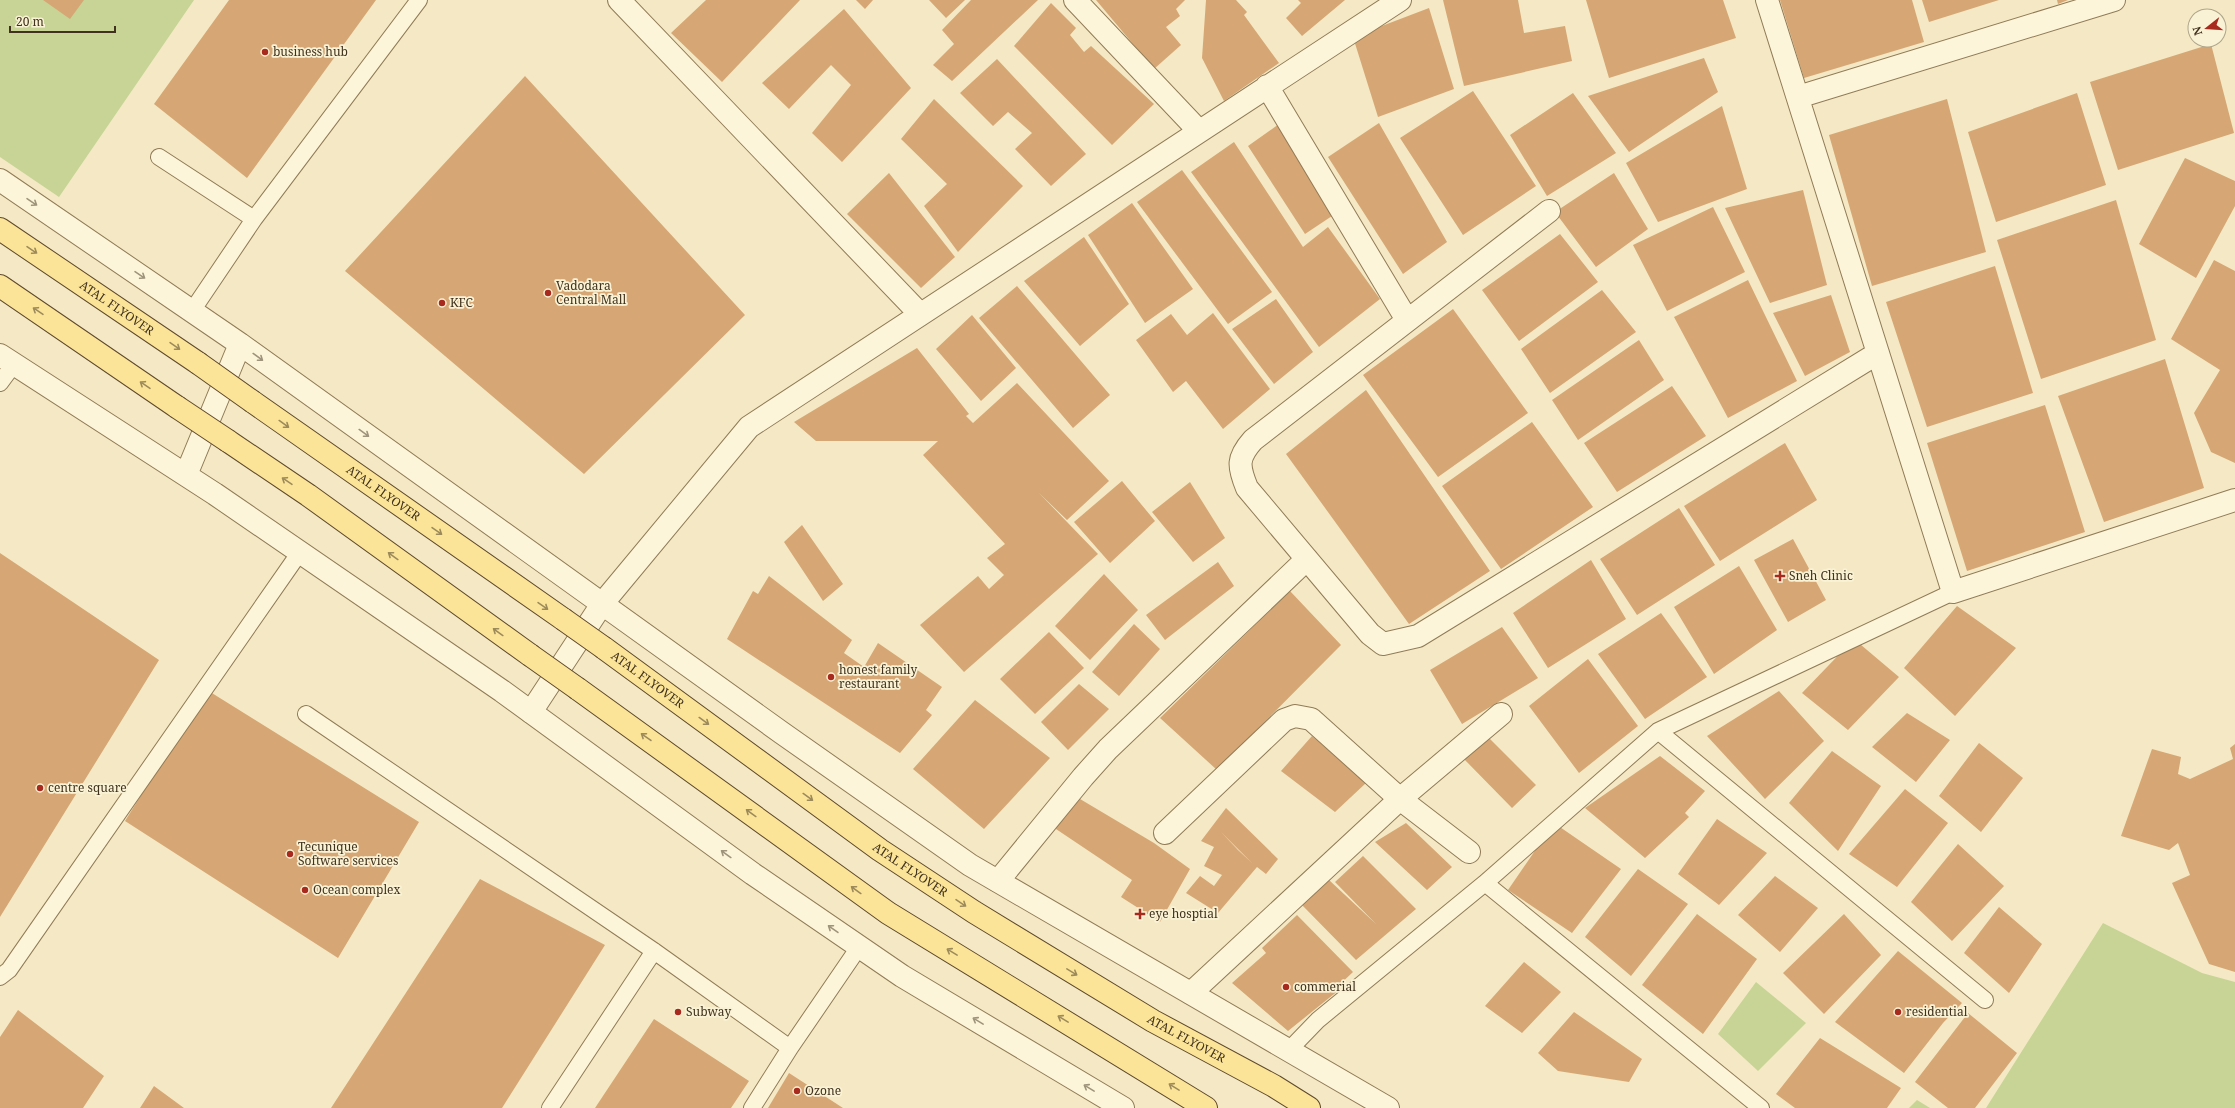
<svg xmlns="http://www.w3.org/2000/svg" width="2235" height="1108" font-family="'Noto Serif',serif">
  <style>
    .green { fill: #c7d496 }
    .building { fill: #d7a675; fill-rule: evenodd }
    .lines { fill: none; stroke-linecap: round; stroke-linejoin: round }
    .service-casing { stroke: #917b57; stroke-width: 18 }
    .minor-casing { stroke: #917b57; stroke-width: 24 }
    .tertiary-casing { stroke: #917b57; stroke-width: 24 }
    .primary-casing { stroke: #5f482c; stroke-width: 24 }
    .service { stroke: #fdf5d9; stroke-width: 16 }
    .minor { stroke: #fdf5d9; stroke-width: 22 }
    .tertiary { stroke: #fdf5d9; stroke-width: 22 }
    .primary { stroke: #fbe498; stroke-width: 22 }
    .primary-bridge-casing { stroke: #5f482c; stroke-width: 24; stroke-linecap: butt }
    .primary-bridge { stroke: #fbe498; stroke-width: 22 }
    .oneway { stroke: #9e937b }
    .oneway2 { stroke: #9d8a5a }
    .poi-dot { fill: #a82a1f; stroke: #faf2d5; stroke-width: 1.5 }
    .labels { text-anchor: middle; stroke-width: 3.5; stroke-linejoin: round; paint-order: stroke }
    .poi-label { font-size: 12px; fill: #3f311d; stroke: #faf2d5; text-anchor: start }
    .street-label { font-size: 12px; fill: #3f311d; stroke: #faf2d5 }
  </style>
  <rect width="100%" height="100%" fill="#f4e9c4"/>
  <path class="green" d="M0,0H194L59,197L0,157Z
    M2103,923L2202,973L2235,982V1108H1986Z
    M1756,982L1806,1023L1758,1071L1718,1034Z
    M1917,1100L1930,1108H1909Z"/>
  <path class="building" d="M43,0H84L70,19Z
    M229,0H376L247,178L154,104Z
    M706,0H800L722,82L671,33Z
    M856,0H873L865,9Z
    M929,0H965L946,18Z
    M971,0H1038L952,81L933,65L954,44L942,30Z
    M1096,0H1185L1176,9L1180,16L1166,27L1181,45L1154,69Z
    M1206,0H1236L1247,12L1244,15L1279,63L1224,101L1202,58Z
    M1298,0H1345L1302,36L1286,18L1301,3Z
    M1443,0H1518L1524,33L1565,26L1572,61L1464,86Z
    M1586,0H1723L1736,38L1609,78Z
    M1780,0H1912L1924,42L1804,78Z
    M1922,0H1999L1929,22Z
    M2057,0H2068L2058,4Z
    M1051,3L1076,28L1070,35L1084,52L1091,46L1154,104L1112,145L1014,46Z
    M1429,8L1454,89L1378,117L1353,37Z
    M844,9L911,88L842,162L812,133L851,85L831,65L789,109L762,83Z
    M2211,44L2234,133L2118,170L2090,82Z
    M1704,58L1718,92L1629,152L1588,96Z
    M997,59L1086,154L1051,186L1015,149L1032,133L1008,112L993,126L960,93Z
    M525,76L745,315L584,474L345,271Z
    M1473,91L1536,186L1463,235L1400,138Z
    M1573,93L1616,153L1547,196L1510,135Z
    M2077,93L2106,185L1996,222L1968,132Z
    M934,99L1023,186L958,252L924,206L947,184L901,139Z
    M1947,99L1986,252L1872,286L1829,135Z
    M1722,106L1747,189L1658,222L1626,163Z
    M1379,123L1447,242L1403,274L1328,157Z
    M1279,124L1335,214L1305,234L1248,146Z
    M1234,142L1303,247L1328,227L1380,299L1319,347L1191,172Z
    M2185,158L2235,181V206L2196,278L2139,244Z
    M1182,170L1272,292L1228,324L1137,202Z
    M889,173L955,257L921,288L847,214Z
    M1614,173L1648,229L1596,267L1555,212Z
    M1803,190L1827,285L1770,303L1725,208Z
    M2116,200L2156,340L2041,379L1997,240Z
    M1132,203L1193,289L1145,323L1088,235Z
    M1713,207L1745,272L1667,311L1633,245Z
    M1560,234L1598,282L1519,341L1482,290Z
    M1084,237L1129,304L1080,346L1024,281Z
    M2214,260L2235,271V463L2211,452L2194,413L2220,370L2171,339Z
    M1995,266L2033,393L1927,427L1886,302Z
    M1748,280L1797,381L1728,418L1674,317Z
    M1017,286L1110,395L1073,428L979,318Z
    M1602,290L1636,332L1550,393L1521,349Z
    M1831,295L1850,352L1805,376L1773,313Z
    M1276,299L1313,352L1274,384L1232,329Z
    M1453,309L1528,413L1438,477L1363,375Z
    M1213,313L1270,389L1223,429L1186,381L1173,392L1136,340L1171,314L1187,335Z
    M972,315L1016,368L981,401L936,349Z
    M1639,340L1664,380L1578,440L1552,400Z
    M917,348L969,414L966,416L973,423L1017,383L1109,481L1067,520L1039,493L1098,554L964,672L920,625L978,576L989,589L1004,575L987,558L1005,544L923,455L938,441H816L794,422Z
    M2165,359L2204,488L2104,522L2058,396Z
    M1672,386L1706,436L1617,492L1584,443Z
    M1366,390L1490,571L1409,624L1286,454Z
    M2045,405L2085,532L1967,571L1927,443Z
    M1532,422L1593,507L1501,569L1442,486Z
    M1785,443L1817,500L1720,561L1684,506Z
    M1122,481L1155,521L1110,563L1074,522Z
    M1190,482L1225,538L1193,562L1152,512Z
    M1679,508L1715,565L1637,615L1600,559Z
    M802,525L843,584L823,601L784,542Z
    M1793,539L1826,600L1788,622L1754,560Z
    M0,553L159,660L0,917Z
    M1591,560L1626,619L1548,668L1513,613Z
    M1218,562L1234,586L1165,640L1146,615Z
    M1739,566L1777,630L1714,674L1674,607Z
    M1104,574L1138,610L1090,660L1055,626Z
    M769,576L852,640L844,653L864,667L878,643L942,687L926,710L932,715L900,753L727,639L753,591L758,594Z
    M1290,591L1341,645L1217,770L1160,718Z
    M1957,606L2016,648L1955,716L1904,668Z
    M1661,613L1707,677L1645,719L1598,654Z
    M1134,624L1160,649L1119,696L1092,672Z
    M1502,627L1538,678L1462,724L1430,670Z
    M1049,632L1084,668L1035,714L1000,679Z
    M1854,639L1899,677L1848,730L1802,693Z
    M1588,659L1638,726L1579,773L1529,706Z
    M1079,684L1109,709L1068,750L1041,722Z
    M207,690L419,822L338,958L125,821Z
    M1779,691L1824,741L1765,799L1707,736Z
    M975,700L1050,758L984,829L913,769Z
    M1907,713L1950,740L1916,782L1872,747Z
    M1312,736L1366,783L1335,812L1281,771Z
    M1487,736L1536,785L1512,808L1464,759Z
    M1979,743L2023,778L1981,832L1939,796Z
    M2235,744V972L2209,964L2172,883L2190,875L2178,843L2169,850L2121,836L2152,749L2181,757L2178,774L2190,779L2233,759L2230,748Z
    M1832,751L1881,786L1838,851L1789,803Z
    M1660,756L1705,791L1685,813L1689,817L1645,858L1585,808Z
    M1905,789L1948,823L1897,887L1849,854Z
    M1075,796L1154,843L1190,869L1160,922L1121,897L1132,880L1050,825Z
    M1226,808L1278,859L1266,874L1257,867L1218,913L1186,893L1200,876L1214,886L1222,875L1204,866L1214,847L1201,841ZM1221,832L1252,863L1238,850Z
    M1717,819L1767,853L1719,905L1678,874Z
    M1406,823L1452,867L1427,890L1375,842Z
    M1554,823L1621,869L1572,933L1508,890Z
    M1958,844L2004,886L1952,941L1911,902Z
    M1363,856L1416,909L1356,960L1302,905L1329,880L1376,924L1335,882Z
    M1638,869L1688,904L1631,976L1585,937Z
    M1775,876L1818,908L1780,952L1738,915Z
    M480,879L605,945L502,1108H331Z
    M1999,907L2042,944L2009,993L1964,953Z
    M1697,914L1757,959L1703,1034L1642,985Z
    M1844,914L1881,955L1824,1014L1783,973Z
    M1297,915L1353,972L1336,988L1339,990L1288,1031L1232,983L1266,953L1262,948Z
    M1898,951L1962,1003L1943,1023L1904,1073L1835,1022Z
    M1524,962L1561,992L1522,1033L1485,1006Z
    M18,1010L104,1076L83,1108H0V1037Z
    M1574,1012L1642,1059L1629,1082L1558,1071L1538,1053Z
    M1968,1013L2017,1053L1975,1108H1948L1915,1082Z
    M654,1019L749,1081L731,1108H595Z
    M1820,1038L1901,1088L1887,1108H1795L1776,1094Z
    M789,1073L843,1108H768Z
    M154,1086L184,1108H140Z"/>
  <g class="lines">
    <g class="service-casing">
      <path id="service" d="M159,157L254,219
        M192,311L254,219L419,0
        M0,383L14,364
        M306,714L654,951L790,1048
        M1658,731L1985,1000
        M0,977L9,970L300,552
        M1289,1050L1318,1020L1485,883
        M550,1108L654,951
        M752,1108L790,1048L859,947
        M1761,1108L1485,883L1658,731L1953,592"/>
    </g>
    <g class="minor-casing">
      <path id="minor" d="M619,0L920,314
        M1075,0L1199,131
        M1767,0L1953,592L2235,500
        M1267,86L1407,320
        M1798,97L2114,0
        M1549,211L1253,440C1237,458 1238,466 1247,488L1370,634L1383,644L1418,636L1878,353
        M531,712L602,604L749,427L1400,0
        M1165,833L1284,720L1295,716L1311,719L1400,799L1469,852
        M998,881L1083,777L1108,749L1307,559
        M1191,993L1400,799L1501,714"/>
    </g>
    <g class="tertiary-casing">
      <path id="tertiary" d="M0,180L240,344L782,733L970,865L1388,1108
        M0,355L215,494L502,691L753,874L902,976L1123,1108
        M186,475L240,344"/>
    </g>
    <g class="primary-casing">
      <g id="primary">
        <path id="s1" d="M0,229L198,363"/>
        <path d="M0,286L177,407"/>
        <path id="s2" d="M253,402L563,619"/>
        <path d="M228,441L308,495L530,655"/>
        <path id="s3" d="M604,648L880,850L974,912L1153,1021L1274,1086L1309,1108"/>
        <path d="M578,689L888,913L1206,1108"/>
      </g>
    </g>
    <use href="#service" class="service"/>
    <use href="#minor" class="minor"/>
    <use href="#tertiary" class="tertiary"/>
    <use href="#primary" class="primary"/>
    <g class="primary-bridge-casing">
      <path id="primary-bridge" d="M198,363L253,402
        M177,407L228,441
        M563,619L604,648
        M530,655L578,689"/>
    </g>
    <use href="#primary-bridge" class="primary-bridge"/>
  </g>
  <defs><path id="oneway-shaft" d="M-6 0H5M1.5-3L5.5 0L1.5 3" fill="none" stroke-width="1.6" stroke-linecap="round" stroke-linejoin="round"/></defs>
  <g class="oneway">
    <use href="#oneway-shaft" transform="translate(32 202) rotate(34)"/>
    <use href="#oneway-shaft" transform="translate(140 275) rotate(34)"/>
    <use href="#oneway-shaft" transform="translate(258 357) rotate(36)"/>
    <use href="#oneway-shaft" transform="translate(364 433) rotate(36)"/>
    <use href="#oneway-shaft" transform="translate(726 854) rotate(-144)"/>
    <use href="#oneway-shaft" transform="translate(833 929) rotate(-145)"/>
    <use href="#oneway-shaft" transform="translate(978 1021) rotate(-149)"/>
    <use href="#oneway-shaft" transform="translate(1089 1088) rotate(-149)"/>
  </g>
  <g class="oneway2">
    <use href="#oneway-shaft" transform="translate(32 250) rotate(34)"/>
    <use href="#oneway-shaft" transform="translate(38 311) rotate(-146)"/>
    <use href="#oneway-shaft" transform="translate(175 346) rotate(35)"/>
    <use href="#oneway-shaft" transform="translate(145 385) rotate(-146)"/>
    <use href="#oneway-shaft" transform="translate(284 424) rotate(36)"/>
    <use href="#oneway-shaft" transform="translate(287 481) rotate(-146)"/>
    <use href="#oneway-shaft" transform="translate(437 531) rotate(35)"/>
    <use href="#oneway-shaft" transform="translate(393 556) rotate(-144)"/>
    <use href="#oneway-shaft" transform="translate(543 606) rotate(35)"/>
    <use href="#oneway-shaft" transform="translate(498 632) rotate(-144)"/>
    <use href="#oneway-shaft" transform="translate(704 721) rotate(36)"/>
    <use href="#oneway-shaft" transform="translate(646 737) rotate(-145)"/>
    <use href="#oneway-shaft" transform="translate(808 797) rotate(36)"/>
    <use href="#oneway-shaft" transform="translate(751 813) rotate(-144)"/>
    <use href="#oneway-shaft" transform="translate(856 890) rotate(-144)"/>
    <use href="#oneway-shaft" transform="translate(961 903) rotate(34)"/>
    <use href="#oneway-shaft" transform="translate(952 952) rotate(-149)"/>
    <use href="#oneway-shaft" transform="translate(1072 972) rotate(31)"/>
    <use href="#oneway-shaft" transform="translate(1063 1019) rotate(-149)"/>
    <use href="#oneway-shaft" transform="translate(1174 1087) rotate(-148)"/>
  </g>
  <g class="poi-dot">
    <circle cx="265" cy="52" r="4"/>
    <circle cx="548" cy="293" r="4"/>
    <circle cx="442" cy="303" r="4"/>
    <path d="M1778 570h4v4h4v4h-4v4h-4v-4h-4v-4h4z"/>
    <circle cx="831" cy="677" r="4"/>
    <circle cx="40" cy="788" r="4"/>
    <circle cx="290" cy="854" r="4"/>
    <circle cx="305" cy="890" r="4"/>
    <path d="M1138 908h4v4h4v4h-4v4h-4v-4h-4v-4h4z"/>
    <circle cx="1286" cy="987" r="4"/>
    <circle cx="678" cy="1012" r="4"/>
    <circle cx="1898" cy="1012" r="4"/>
    <circle cx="797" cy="1091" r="4"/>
  </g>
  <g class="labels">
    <g class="poi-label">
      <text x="273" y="56">business hub</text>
      <text x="556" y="290">Vadodara<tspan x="556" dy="14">Central Mall</tspan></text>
      <text x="450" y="307">KFC</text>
      <text x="1789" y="580">Sneh Clinic</text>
      <text x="839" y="674">honest family<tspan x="839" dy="14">restaurant</tspan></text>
      <text x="48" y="792">centre square</text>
      <text x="298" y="851">Tecunique<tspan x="298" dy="14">Software services</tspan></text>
      <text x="313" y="894">Ocean complex</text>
      <text x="1149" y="918">eye hosptial</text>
      <text x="1294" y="991">commerial</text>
      <text x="686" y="1016">Subway</text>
      <text x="1906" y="1016">residential</text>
      <text x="805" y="1095">Ozone</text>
    </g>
    <g class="street-label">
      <text dy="4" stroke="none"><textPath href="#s1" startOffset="141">ATAL FLYOVER</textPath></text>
      <text dy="4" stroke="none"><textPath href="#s2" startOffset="159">ATAL FLYOVER</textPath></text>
      <text dy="4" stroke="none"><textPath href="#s3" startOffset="54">ATAL FLYOVER</textPath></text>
      <text dy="4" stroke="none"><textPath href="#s3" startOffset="378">ATAL FLYOVER</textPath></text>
      <text dy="4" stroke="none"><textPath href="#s3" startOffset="702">ATAL FLYOVER</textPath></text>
    </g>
  </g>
  <g transform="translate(2207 28) rotate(253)"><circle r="19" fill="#faf2d5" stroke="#afa58b"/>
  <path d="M0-3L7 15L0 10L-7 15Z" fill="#a82a1f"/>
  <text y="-6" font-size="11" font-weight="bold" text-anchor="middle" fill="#3f311d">N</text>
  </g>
  <path d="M10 26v6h105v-6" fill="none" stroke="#3f311d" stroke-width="2"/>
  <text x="16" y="26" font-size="12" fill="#3f311d" stroke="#faf2d5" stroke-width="3" paint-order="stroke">20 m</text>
</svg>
